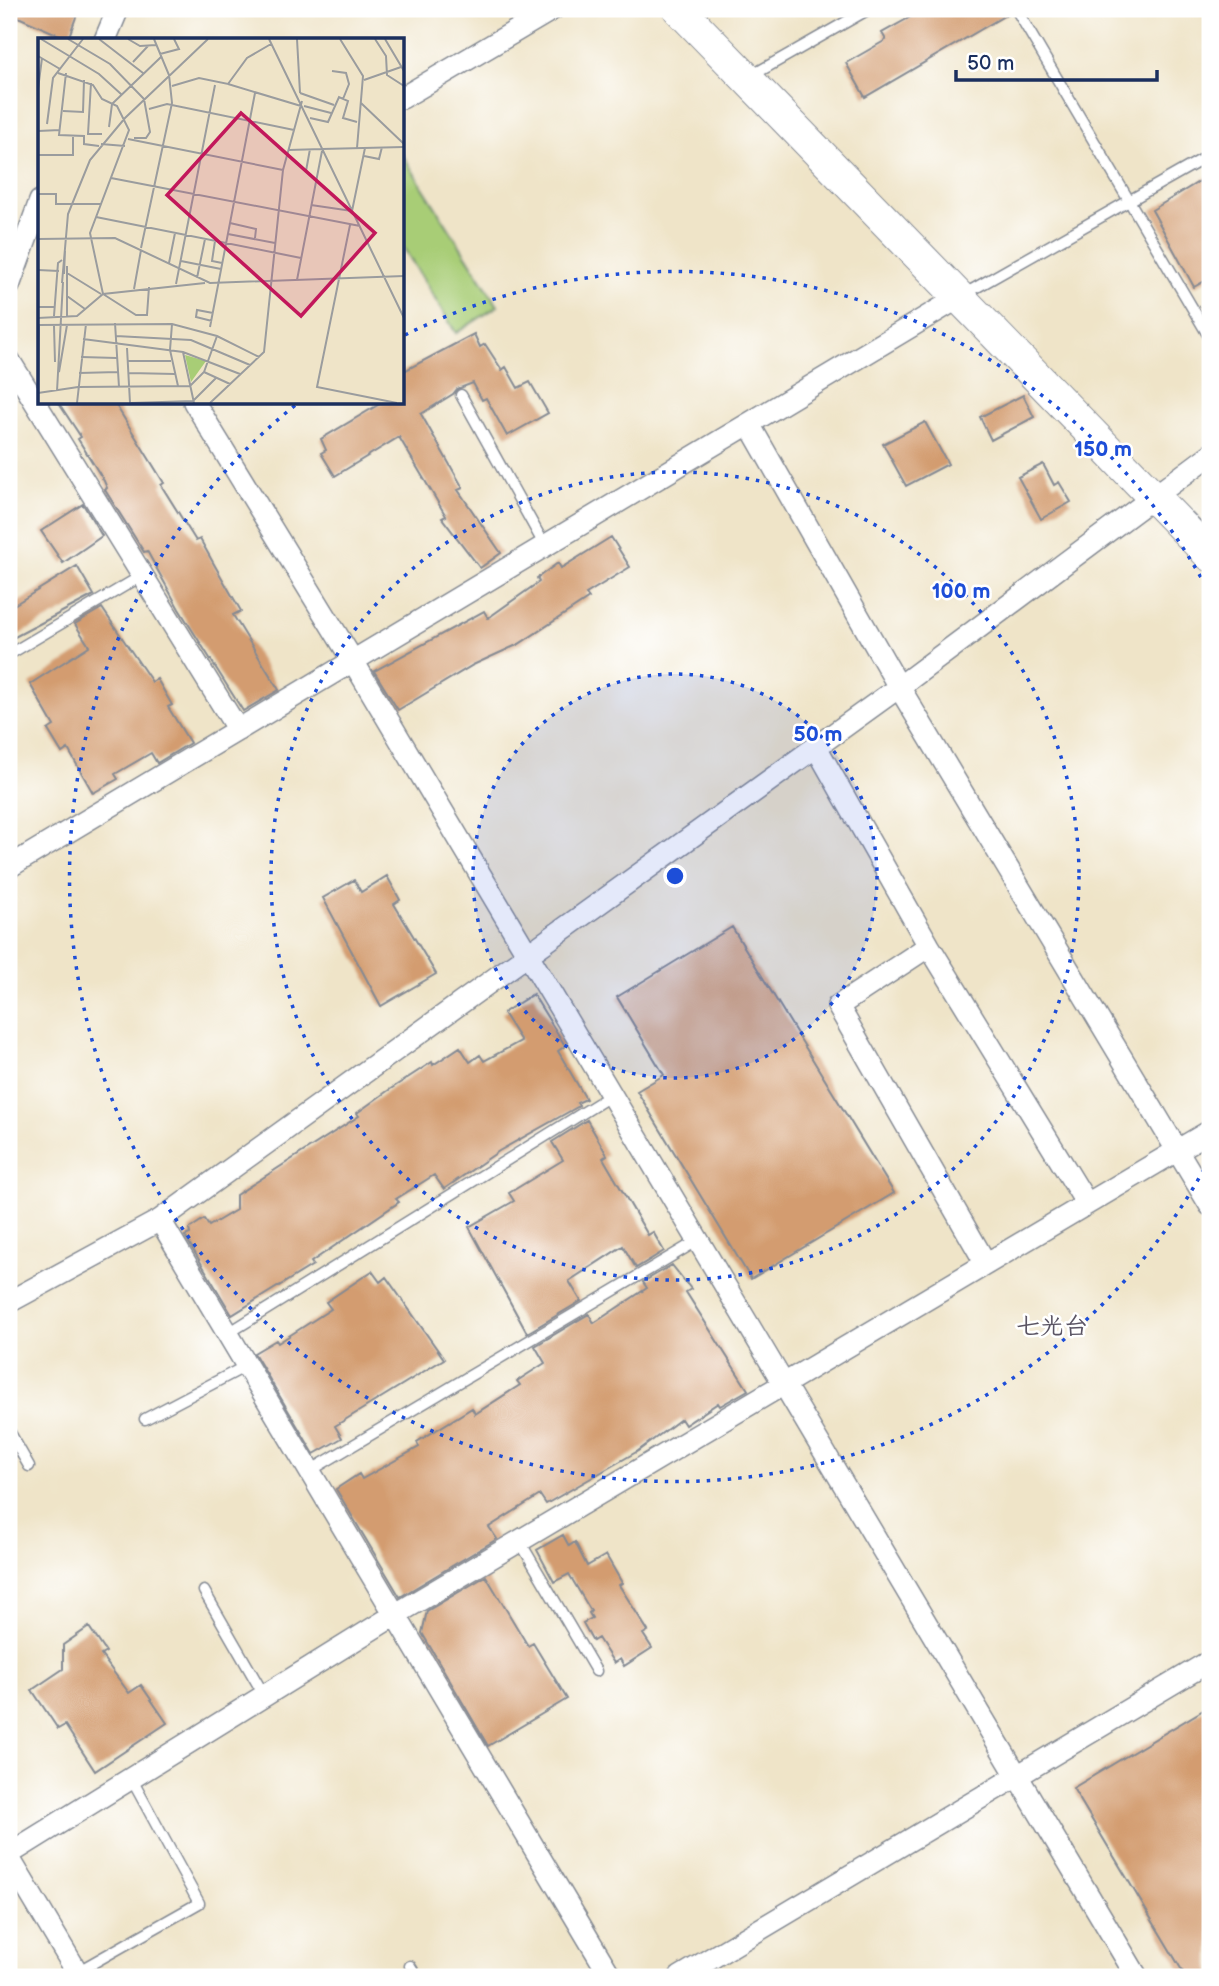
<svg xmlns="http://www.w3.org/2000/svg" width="1219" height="1986" font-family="'Balsamiq Sans','Klee One',sans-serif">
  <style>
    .green { fill: #a8cd76; stroke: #627e6a; stroke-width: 2 }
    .building { fill: #d39c6f }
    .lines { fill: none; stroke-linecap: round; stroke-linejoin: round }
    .lane-casing { stroke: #858a93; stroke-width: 13 }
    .street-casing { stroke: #858a93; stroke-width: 24 }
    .secondary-casing { stroke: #858a93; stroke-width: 34 }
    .lane { stroke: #fff; stroke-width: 10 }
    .street { stroke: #fff; stroke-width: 21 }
    .secondary { stroke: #fff; stroke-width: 32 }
    .ring { fill: none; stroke: #1d4ed8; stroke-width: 3.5; stroke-dasharray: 3.5 7 }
    .labels { text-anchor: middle; stroke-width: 5; stroke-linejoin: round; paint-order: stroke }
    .quarter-label { font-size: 24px; font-weight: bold; fill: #5b5564; stroke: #fff }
    .inset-road { fill: none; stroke: #9a9c9e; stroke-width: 2 }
    .view { fill: #c2185b; fill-opacity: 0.15; stroke: #c2185b; stroke-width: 3.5 }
    .inset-edge { fill: none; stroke: #1b2f5e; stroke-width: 3.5 }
    .centre { fill: #1d4ed8; stroke: #fff; stroke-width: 3.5 }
    .ring-label { font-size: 21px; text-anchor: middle; font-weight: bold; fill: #1d4ed8; stroke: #fff; stroke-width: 5; stroke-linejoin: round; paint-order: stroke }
  </style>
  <rect width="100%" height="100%" fill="#fff"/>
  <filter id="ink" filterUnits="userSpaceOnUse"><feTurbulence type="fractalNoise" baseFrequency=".0143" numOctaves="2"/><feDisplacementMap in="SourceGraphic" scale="14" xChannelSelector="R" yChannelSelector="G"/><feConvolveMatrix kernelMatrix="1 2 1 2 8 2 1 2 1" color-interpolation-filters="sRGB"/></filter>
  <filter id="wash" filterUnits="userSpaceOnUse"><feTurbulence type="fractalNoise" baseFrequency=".00686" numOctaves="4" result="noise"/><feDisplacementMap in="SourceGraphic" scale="28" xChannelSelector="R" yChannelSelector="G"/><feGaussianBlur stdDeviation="1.57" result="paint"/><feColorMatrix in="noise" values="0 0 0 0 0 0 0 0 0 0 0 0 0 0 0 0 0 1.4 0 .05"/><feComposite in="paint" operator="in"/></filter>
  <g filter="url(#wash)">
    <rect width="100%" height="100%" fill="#efe4c8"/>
    <path class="green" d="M402,154L498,306L456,333L403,247Z"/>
    <g id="blocks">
      <path class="building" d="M9,9H79L68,39L9,13Z
        M910,9H1008L1009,13L865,97L846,63L886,40L882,33L914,15Z
        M1210,175V278L1194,287L1152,210Z
        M474,334L480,347L485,344L502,370L506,367L518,388L530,382L548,413L507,436L486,398L482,400L473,383L457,389L453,394L421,414L463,488L458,490L501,553L480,568L442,518L446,516L399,437L335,476L321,453L326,450L321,439L383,402H402V372Z
        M1023,395L1034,417L991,440L980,417Z
        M58,402H114L164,483L161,485L196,541L200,539L215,566L241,611L233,615L279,690L243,711L179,609L147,551L144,552L105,490L107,488L104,481L78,439L81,437Z
        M925,422L948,464L906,486L883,444Z
        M1043,464L1054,485L1059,482L1071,502L1041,519L1018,477Z
        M83,504L102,536L63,563L41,531Z
        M611,537L630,567L586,594L589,598L519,644L473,665L398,710L374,671L484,611L488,618L539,582L537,578L558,563L561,568Z
        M77,566L94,595L9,640V608Z
        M102,608L152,682L157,679L172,705L168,707L190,743L157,763L151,753L115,774L118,779L93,793L68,749L62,753L48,730L54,726L30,684L89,646L75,624Z
        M387,876L400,900L394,904L436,974L381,1006L323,898L354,880L361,892Z
        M732,927L894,1193L751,1279L637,1091L664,1075L617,997Z
        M533,994L565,1046L558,1051L586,1099L577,1103L579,1106L499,1151L444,1189L434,1175L396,1199L399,1202L311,1262L313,1265L232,1315L185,1236L190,1234L189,1229L204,1219L209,1226L236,1210V1195L359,1116L357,1113L386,1092L432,1062L433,1065L460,1047L470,1062L480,1055L484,1061L521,1041L503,1013Z
        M587,1120L607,1155L603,1158L648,1235L653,1232L664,1251L636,1268L623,1246L569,1281L581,1301L527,1333L469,1227L514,1201L509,1193L563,1160L552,1142Z
        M672,1265L691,1289L686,1292L748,1390L720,1406L718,1403L685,1425L681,1419L638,1451L546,1504L540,1495L489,1527L497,1539L400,1597L336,1489L359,1474L362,1479L419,1447L417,1442L472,1408L475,1414L520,1385L517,1381L545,1363L535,1346L589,1314L594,1323L647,1288L643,1282Z
        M372,1271L380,1282L386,1277L444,1359L335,1426L342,1438L314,1454L254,1353L276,1340L278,1343L331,1309L326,1302Z
        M563,1535L569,1546L575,1542L587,1566L606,1555L622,1583L619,1585L648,1631L643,1634L652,1648L624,1666L620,1659L614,1663L598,1638L593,1641L583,1623L592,1618L589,1613L591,1611L569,1574L554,1582L537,1550Z
        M486,1576L528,1646L533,1643L567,1699L488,1746L422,1633L427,1611Z
        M89,1627L106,1652L101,1655L129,1693L141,1685L167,1723L95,1771L65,1725L58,1729L32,1690L63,1669V1645Z
        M1210,1706V1977H1186L1073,1788Z"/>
    </g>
  </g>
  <g filter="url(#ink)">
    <use href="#blocks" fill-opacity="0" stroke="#858a93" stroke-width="2"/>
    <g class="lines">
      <g class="lane-casing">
        <path id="lane" d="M1016,9L1210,338
          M749,77L869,9
          M963,295L1210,155
          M461,395L545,546
          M13,652L143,575
          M227,1334L610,1096
          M145,1419L246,1366
          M9,1431L29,1466
          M308,1472L697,1241
          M519,1540L596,1671
          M204,1591L264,1695
          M410,1966L417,1977
          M77,1972L199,1903L131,1778"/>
      </g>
      <g class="street-casing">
        <path id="street" d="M105,40L118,9
          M402,98L553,9
          M9,286L40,201
          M9,360L238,730
          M194,402L353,661L1137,1977
          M749,424L899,687L1210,1205
          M816,747L929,946L1087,1204
          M9,867L960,297
          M929,946L838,1006L986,1264
          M160,1220L611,1977
          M9,1302L160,1220L899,687L1210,455
          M9,1854L393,1616L1210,1131
          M9,1858L80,1977
          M680,1977L1210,1661"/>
      </g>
      <g class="secondary-casing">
        <path id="secondary" d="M679,9L1210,555"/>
      </g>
      <use href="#lane" class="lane"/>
      <use href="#street" class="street"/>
      <use href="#secondary" class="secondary"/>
    </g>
  </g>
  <circle cx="675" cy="876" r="202" fill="#1d4ed8" fill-opacity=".12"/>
  <g class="ring">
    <circle cx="675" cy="876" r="202"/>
    <circle cx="675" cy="876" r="404"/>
    <path d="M1209 1160A605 605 0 1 1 298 403M405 335A605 605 0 0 1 1209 592"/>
  </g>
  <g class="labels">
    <g class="quarter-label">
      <text x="1052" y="1334">七光台</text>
    </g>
  </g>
  <g transform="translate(38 38)">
    <rect width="366" height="366" fill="#efe4c8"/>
    <path d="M147,317L168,323L153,344Z" fill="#a8cd76"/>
    <path class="inset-road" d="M3,1L61,36L83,56M30,1L72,26L106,61L112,94L108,100H96M61,1L105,35M90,1L102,8L118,7M231,1L366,280M259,1L262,55M302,1L325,38L319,110M337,1L348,18L349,37L366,48M347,1L366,33M122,16L141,11L136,1M0,18L22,31M95,24L110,8M294,33L308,35L311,46L305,61M20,35L55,47L64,61L79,68L91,92L52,195L65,256L98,277H109L111,249M28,35L21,97L46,98V106L61,108M326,42L363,29M53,45L50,96H64M190,46L263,68M134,48L161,40L190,46L209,20L233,6M0,51L4,20M262,55L296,67M323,65L366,106M266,68L293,75M111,71L129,66L256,92M25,73L45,74L46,42M272,80L290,84L301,59L310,63L305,80L319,84M9,86L15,40L45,1M71,89L74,66L123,19M0,93L22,92M90,101L245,132M63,106L87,108M284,111L366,109M250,112L285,111M0,117H35V97M326,118L341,121L344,109M268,133L272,111M73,140L322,188M0,156H18V166H63M273,167L314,173M314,173L327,110M58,179L263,220M192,185L218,191L217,200M312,187L279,349L359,365M190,196L237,205M0,201L77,200L172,245L366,238M177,203L174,223L184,225M103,210L134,65L131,37L116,1M143,223L183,231M131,225L137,195M29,228V278M0,232L21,233M29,235L63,256M26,236L27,213M159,240L167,201M259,242L284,113M24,245L30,176L52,122L87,80L170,1M138,246L177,47M96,251L103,212M29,258L47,271M17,269H0V280L39,278L65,256L167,245M16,278L20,225L24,222M174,283L158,279L159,272L175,275M77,285L81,349M134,286L132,312L140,348M0,287L134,286L179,298L221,319M16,288L17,324M172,289L217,55M78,298L153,302L212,327M45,301L145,314L202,336M89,310L92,365M145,314L156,365M43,319L79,320M90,323H133M21,334L29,287M166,334L192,346M41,335L80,334M91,335L137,336M19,353L25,244M0,355L40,349L152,348L166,334L179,298M0,365L1,287M39,365L48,286M93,365L155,363L178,340M172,365L226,314L245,132L264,63"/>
    <path class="view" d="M203,75L337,195L263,278L129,157Z"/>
    <rect width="366" height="366" class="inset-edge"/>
  </g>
  <circle cx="675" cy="876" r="10" class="centre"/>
  <g class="ring-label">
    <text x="1103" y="456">150 m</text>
    <text x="961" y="598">100 m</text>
    <text x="818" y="741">50 m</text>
  </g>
  <rect width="1219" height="1986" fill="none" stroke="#fff" stroke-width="35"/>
  <path d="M956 70v10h201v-10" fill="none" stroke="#1b2f5e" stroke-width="3.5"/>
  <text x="967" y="70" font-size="21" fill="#1b2f5e" stroke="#ffffff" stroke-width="5" paint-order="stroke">50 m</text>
</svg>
